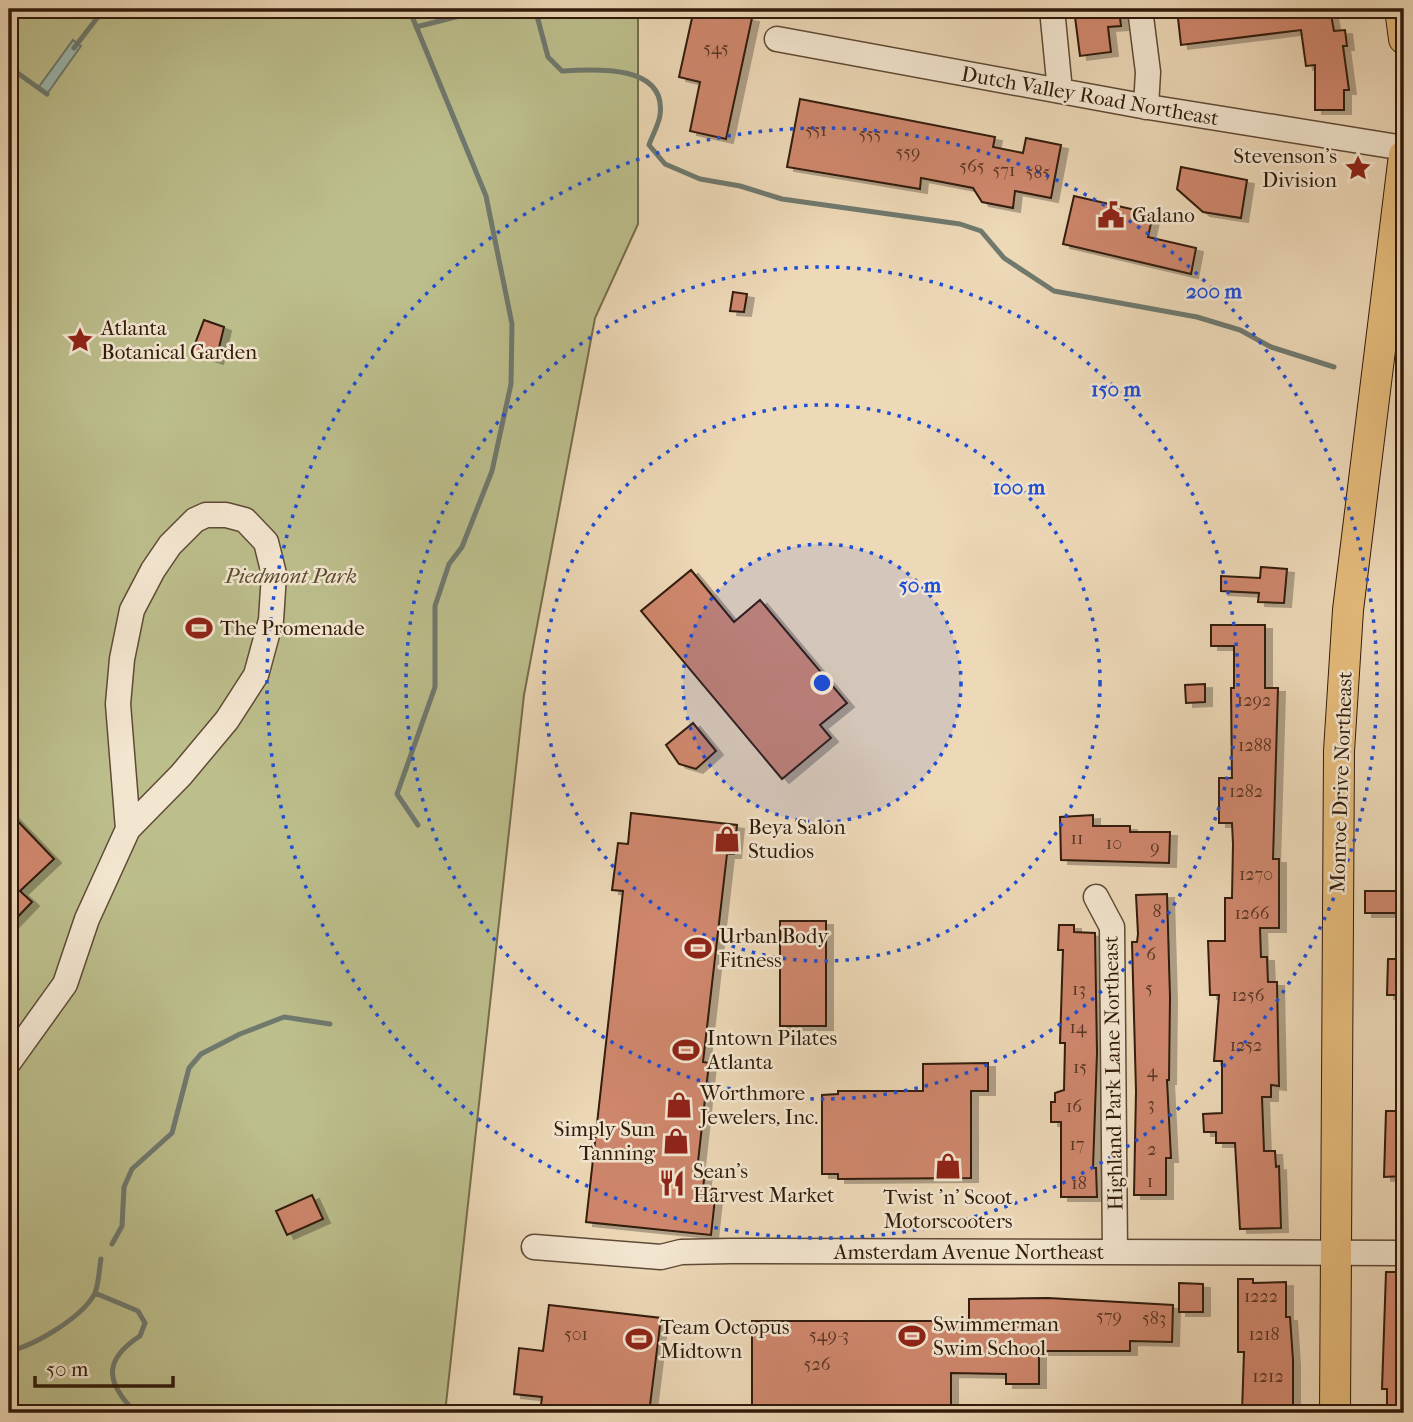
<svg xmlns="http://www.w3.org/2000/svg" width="1413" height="1422" font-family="'IM FELL French Canon',serif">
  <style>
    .green { fill: #bcbe8c; stroke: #766c4b; stroke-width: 2 }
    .water { fill: #99b9b0; stroke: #6f796e; stroke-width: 2 }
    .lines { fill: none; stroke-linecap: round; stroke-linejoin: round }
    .stream { stroke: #6f796e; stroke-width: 5 }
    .building { fill: #cf876d; stroke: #301a0a; stroke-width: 2; filter: url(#shadow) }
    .minor-casing { stroke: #5f4a35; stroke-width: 27 }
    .major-casing { stroke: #301a0a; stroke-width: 32 }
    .minor { stroke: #f3e6d0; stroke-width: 24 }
    .major { stroke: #e6bc7c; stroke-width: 30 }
    .ring { fill: none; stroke: #1d4ed8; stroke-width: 3.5; stroke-dasharray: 3.5 7 }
    .labels { text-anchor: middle; stroke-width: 5; stroke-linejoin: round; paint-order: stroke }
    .number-label { font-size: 18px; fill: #583523 }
    .street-label { font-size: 21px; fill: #301a0a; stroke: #f3e6d0 }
    .poi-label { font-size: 21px; fill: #301a0a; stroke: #f3e6d0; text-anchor: start }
    .park-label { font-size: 21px; font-style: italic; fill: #5a4b31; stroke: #f3e6d0 }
    .centre { fill: #1d4ed8; stroke: #f3e6d0; stroke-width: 3.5 }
    .ring-label { font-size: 21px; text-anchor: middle; font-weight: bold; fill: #1d4ed8; stroke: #f3e6d0; stroke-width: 5; stroke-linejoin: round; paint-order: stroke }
  </style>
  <defs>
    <filter id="shadow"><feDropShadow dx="7" dy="4" stdDeviation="0" flood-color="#0004"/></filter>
  </defs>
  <rect width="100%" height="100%" fill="#edd8b7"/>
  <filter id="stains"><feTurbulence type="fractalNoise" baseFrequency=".00286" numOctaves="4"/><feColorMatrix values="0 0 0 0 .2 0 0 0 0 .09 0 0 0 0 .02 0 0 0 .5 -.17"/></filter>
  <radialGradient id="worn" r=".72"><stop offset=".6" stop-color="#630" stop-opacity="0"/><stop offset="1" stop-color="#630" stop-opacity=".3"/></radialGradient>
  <path class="green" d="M9,9H638V224L595,318L524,695L445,1413H9Z"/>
  <path class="water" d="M73,40L81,46L47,94L38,88Z"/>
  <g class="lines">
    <path class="stream" d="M409,9L486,196L512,324L511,384L492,471L462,547L449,564L435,606V687L397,794L418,825
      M530,9L537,16L548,57L562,71C595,69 667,64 660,115C659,124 652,136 649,145L665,164L700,179L740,186L782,199L960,224L981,231L1004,258L1054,291L1197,317L1240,330L1271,347L1334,367
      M416,27L487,9
      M74,48L104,9
      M9,67L47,94
      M112,1244L122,1226L124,1187L132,1169L172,1133L189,1068L201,1054L240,1034L284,1017L330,1024
      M95,1293L138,1311L145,1323L140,1336C101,1361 107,1384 136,1413
      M9,1351C34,1346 83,1317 95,1293C99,1283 99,1269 101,1259"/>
  </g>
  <path class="building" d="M694,9H709L752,18L726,139L690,131L700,82L679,77Z
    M1074,9H1119L1121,26L1108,27L1111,52L1080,56Z
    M1177,9H1330L1334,31L1345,30L1347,46H1343L1349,90H1344V110H1315V65L1306,66L1301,30L1181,45Z
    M800,99L995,137L993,147L1023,153L1026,138L1061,145L1051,198L1015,191L1013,208L982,202L973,188L921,178L920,189L787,167Z
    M1181,167L1247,180L1241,218L1203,212L1177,189Z
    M1074,196L1153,214L1148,237L1196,248L1191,274L1063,244Z
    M733,292L747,294L744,312L730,311Z
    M204,320L224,327L216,360L192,352Z
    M1261,567L1287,569L1284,603L1258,602L1259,593L1221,591V576L1260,578Z
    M691,570L734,622L760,600L847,703L820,725L831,738L782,779L641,611Z
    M1211,625H1265V688H1278L1273,859H1279V928H1260L1261,957H1267L1268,982H1277L1279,1086L1271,1085V1097H1262L1264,1151H1275L1276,1167L1279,1166L1281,1228L1240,1229L1235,1143H1216V1132H1204L1203,1114L1222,1113V1061H1214L1219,995H1210L1208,941H1225V898H1232L1233,844L1232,823H1219V778H1232L1231,688H1234V646H1211Z
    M1205,684V702L1186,703L1185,685Z
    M693,723L716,751L696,769L679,764L666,745Z
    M9,812L54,859L20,891L32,902L9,926Z
    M631,813L737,825L734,854H727L703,1062L709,1063L697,1171L705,1172L703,1188L716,1189L711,1235L586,1222L623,891L612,890L618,843L628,844Z
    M1093,815V826H1130V832H1170L1169,863L1061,860L1060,817Z
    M1365,891H1404V913H1365Z
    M1167,894L1170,997L1169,1080H1167L1171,1158H1166V1195H1134L1136,1091L1132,942H1137L1138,934L1136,895Z
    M780,921H826V1026H780Z
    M1059,925H1074V932L1095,933L1097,1053L1093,1168H1096L1097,1197H1061V1122H1051V1102H1055V1093L1064,1090L1065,1043H1060L1063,950H1058Z
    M1388,959H1404V995H1387Z
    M988,1063V1091H971V1178L838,1179V1174H822V1095L838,1094V1091H923V1064Z
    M1386,1111H1404V1176L1384,1177Z
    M312,1195L323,1219L287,1235L276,1211Z
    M1386,1272H1404V1413H1387V1389H1382Z
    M1238,1279H1253V1283L1286,1282V1317H1290L1293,1360V1413H1242L1244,1352H1238Z
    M1179,1283L1203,1284V1312H1179Z
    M1048,1298L1173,1305L1172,1342L1130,1341V1351H1039V1384H1006V1374L951,1373V1408L752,1407V1321H969V1299Z
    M549,1305L661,1318L649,1413H540L542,1397L514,1394L519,1348L543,1351Z"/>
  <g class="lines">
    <g class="minor-casing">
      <path id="minor" d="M1052,9L1060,91
        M1140,9L1148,72L1146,107
        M777,39L1142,106L1404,148
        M1096,897L1112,927L1115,1252
        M9,1062L65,984L87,919L128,829L181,775L227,720L256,675L271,620L274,574L266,542L245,520L226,515H206L195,520L170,545L153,570L132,610L122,659L118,704L128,829
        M534,1247L661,1257L681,1252L730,1251L1404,1253"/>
    </g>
    <g class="major-casing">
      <path id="major" d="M1400,9L1404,39
        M1335,1413L1339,751L1348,610L1404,155"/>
    </g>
    <use href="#minor" class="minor"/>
    <use href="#major" class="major"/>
  </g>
  <circle cx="822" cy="683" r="139" fill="#1d4ed8" fill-opacity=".12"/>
  <g class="ring">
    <circle cx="822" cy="683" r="139"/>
    <circle cx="822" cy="683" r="278"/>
    <circle cx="822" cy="683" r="416"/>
    <circle cx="822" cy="683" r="555"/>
  </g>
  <defs>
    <g id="sight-bare" transform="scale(2.1)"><path d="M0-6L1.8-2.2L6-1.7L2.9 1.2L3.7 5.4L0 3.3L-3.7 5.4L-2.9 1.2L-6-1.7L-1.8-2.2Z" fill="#8f2418" stroke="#f3e6d0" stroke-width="2.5" paint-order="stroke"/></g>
    <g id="civic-bare" transform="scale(2.1)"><path d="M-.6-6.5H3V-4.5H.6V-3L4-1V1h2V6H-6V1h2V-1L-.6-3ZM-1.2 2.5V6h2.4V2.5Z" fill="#8f2418" stroke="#f3e6d0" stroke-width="2.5" paint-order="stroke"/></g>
    <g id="stadium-bare" transform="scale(2.1)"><path d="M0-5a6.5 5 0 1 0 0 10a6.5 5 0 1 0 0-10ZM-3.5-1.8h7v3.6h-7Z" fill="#8f2418" stroke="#f3e6d0" stroke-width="2.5" paint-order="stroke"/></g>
    <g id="shop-bare" transform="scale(2.1)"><path d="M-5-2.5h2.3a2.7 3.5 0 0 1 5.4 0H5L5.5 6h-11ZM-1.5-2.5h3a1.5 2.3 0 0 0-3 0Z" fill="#8f2418" stroke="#f3e6d0" stroke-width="2.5" paint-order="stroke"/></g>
    <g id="restaurant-bare" transform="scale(2.1)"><path d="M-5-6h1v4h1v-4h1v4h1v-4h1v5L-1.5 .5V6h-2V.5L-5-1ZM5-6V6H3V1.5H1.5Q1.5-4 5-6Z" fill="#8f2418" stroke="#f3e6d0" stroke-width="2.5" paint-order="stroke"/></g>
  </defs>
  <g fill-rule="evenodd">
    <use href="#sight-bare" x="1358" y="168"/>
    <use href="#civic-bare" x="1111" y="215"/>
    <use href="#sight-bare" x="80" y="340"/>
    <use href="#stadium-bare" x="199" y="628"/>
    <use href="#shop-bare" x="727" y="839"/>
    <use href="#stadium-bare" x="698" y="948"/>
    <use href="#stadium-bare" x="686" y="1050"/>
    <use href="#shop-bare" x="679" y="1105"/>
    <use href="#shop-bare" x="676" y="1141"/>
    <use href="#shop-bare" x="948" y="1166"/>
    <use href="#restaurant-bare" x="672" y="1183"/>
    <use href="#stadium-bare" x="912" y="1336"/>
    <use href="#stadium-bare" x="639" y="1339"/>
  </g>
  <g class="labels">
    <g class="number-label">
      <text x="716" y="54">545</text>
      <text x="816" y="136">551</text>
      <text x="870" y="140">555</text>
      <text x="908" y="158">559</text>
      <text x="972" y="172">565</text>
      <text x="1004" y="176">571</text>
      <text x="1038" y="178">585</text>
      <text x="1254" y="706">1292</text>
      <text x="1255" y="751">1288</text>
      <text x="1246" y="797">1282</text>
      <text x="1077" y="844">11</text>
      <text x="1114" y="849">10</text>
      <text x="1155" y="853">9</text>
      <text x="1256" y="880">1270</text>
      <text x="1157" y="917">8</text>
      <text x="1252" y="919">1266</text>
      <text x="1151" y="960">6</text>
      <text x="1149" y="994">5</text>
      <text x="1079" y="995">13</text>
      <text x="1248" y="1001">1256</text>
      <text x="1078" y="1033">14</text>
      <text x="1246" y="1051">1252</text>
      <text x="1080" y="1073">15</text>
      <text x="1152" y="1077">4</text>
      <text x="1151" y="1110">3</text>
      <text x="1074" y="1112">16</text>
      <text x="1077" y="1150">17</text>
      <text x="1152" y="1155">2</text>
      <text x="1150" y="1187">1</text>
      <text x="1079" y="1189">18</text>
      <text x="1261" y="1302">1222</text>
      <text x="1109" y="1322">579</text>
      <text x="1154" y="1324">583</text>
      <text x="576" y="1340">501</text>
      <text x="1264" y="1340">1218</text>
      <text x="829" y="1341">549-3</text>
      <text x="817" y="1370">526</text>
      <text x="1268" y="1382">1212</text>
    </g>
    <g class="street-label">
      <text transform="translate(1090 96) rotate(10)" y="7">Dutch Valley Road Northeast</text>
      <text transform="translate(1341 782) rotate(-88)" y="7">Monroe Drive Northeast</text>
      <text transform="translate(1113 1073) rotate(-91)" y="7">Highland Park Lane Northeast</text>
      <text x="969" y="1259">Amsterdam Avenue Northeast</text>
    </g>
    <g class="poi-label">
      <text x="1337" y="163" text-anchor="end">Stevenson's<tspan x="1337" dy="24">Division</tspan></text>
      <text x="1132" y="222">Galano</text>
      <text x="101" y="335">Atlanta<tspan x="101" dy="24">Botanical Garden</tspan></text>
      <text x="220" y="635">The Promenade</text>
      <text x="748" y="834">Beya Salon<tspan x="748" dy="24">Studios</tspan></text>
      <text x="719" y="943">Urban Body<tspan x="719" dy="24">Fitness</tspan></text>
      <text x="707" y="1045">Intown Pilates<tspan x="707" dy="24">Atlanta</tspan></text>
      <text x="700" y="1100">Worthmore<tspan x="700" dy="24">Jewelers, Inc.</tspan></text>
      <text x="655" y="1136" text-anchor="end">Simply Sun<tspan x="655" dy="24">Tanning</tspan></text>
      <text x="693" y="1178">Sean's<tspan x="693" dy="24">Harvest Market</tspan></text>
      <text x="948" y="1204" text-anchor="middle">Twist 'n' Scoot<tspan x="948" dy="24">Motorscooters</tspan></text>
      <text x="933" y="1331">Swimmerman<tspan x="933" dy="24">Swim School</tspan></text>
      <text x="660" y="1334">Team Octopus<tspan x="660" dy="24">Midtown</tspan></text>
    </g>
    <g class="park-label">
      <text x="291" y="583">Piedmont Park</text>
    </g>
  </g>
  <circle cx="822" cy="683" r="10" class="centre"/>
  <g class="ring-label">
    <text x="1214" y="298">200 m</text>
    <text x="1116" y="396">150 m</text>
    <text x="1019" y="494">100 m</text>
    <text x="920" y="592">50 m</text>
  </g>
  <rect width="1413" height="1422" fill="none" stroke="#edd8b7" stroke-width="35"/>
  <rect x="10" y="10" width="1392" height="1401" fill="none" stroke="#301a0a" stroke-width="3.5"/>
  <rect x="18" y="18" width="1378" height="1387" fill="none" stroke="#301a0a" stroke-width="2"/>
  <path d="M35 1376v10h138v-10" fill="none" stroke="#301a0a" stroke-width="3.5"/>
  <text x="46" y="1376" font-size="21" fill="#301a0a" stroke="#f3e6d0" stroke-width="5" paint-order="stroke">50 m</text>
  <rect width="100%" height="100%" filter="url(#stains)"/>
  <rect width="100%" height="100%" fill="url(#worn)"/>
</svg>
